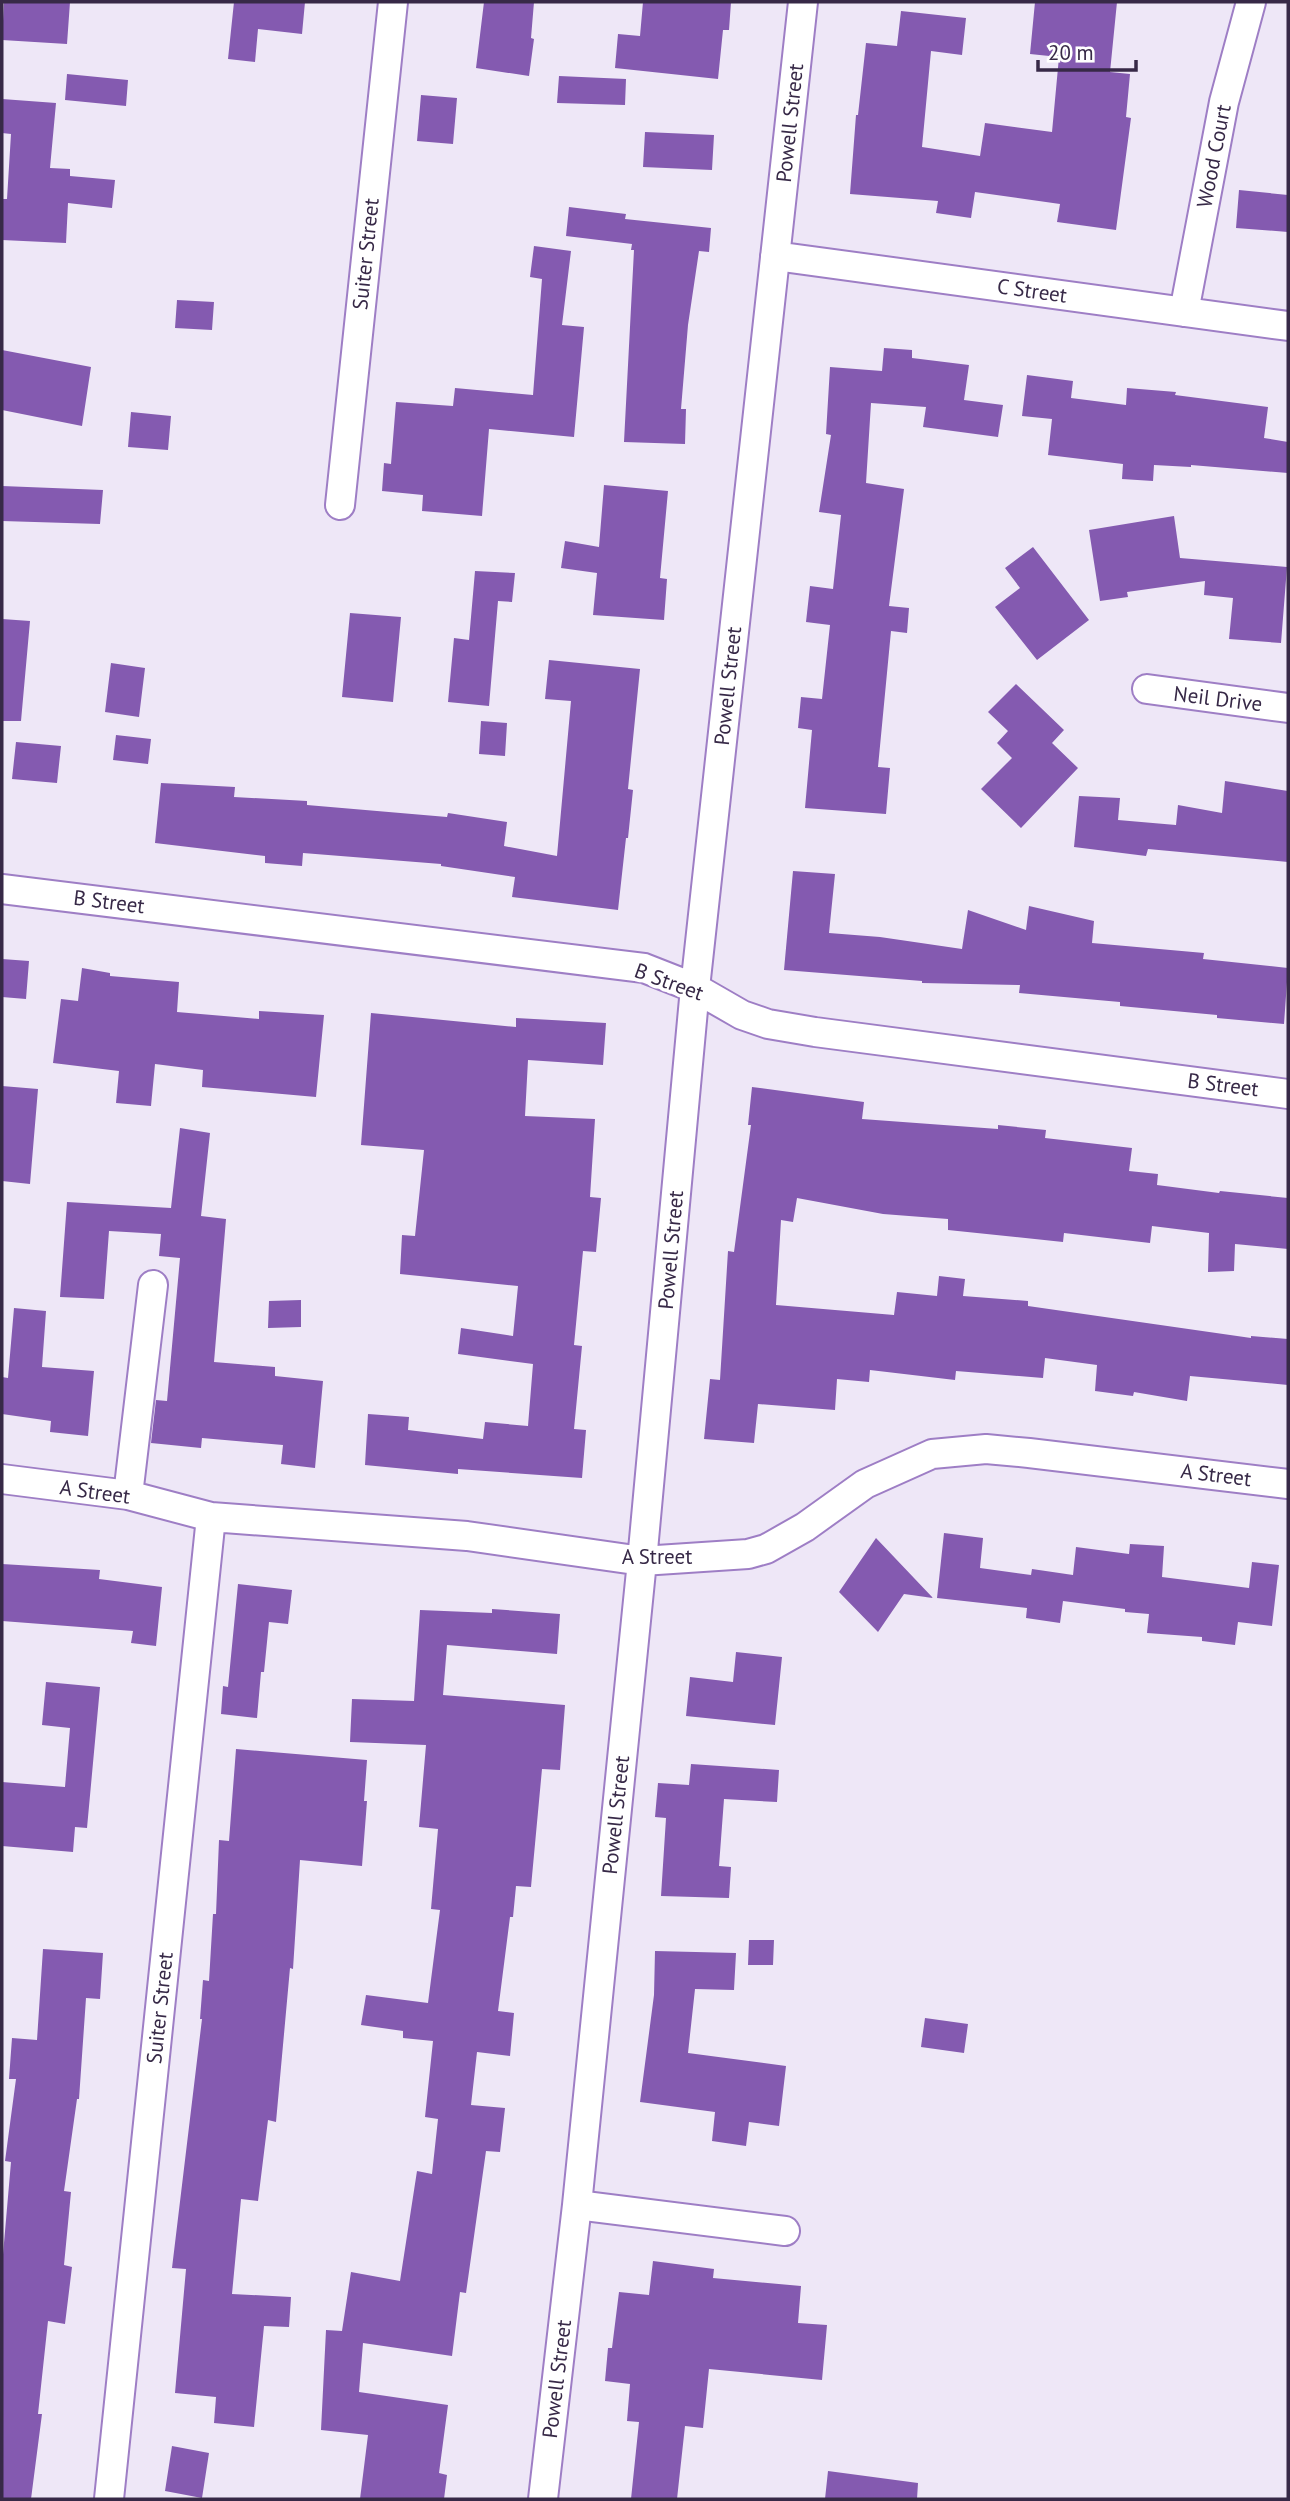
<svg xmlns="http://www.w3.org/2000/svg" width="1290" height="2501" font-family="'PT Sans',sans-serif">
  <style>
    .building { fill: #845ab0 }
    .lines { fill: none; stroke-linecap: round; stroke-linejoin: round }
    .minor-casing { stroke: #9e7ec5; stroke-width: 32 }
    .minor { stroke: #fff; stroke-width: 28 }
    .labels { text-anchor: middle; stroke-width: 7; stroke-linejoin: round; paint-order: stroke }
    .street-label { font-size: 21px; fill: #372947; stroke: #fff }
  </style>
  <rect width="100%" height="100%" fill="#eee7f7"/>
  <path class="building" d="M4,2H70L67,44L2,40Z
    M234,2H305L302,34L258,29L255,62L228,59Z
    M484,2H534L531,38L534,39L529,76L476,68Z
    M643,2H731L729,30H723L718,79L615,68L618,34L640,36Z
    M1035,2H1117L1110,72L1130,74L1126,117L1131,118L1116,230L1057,222L1060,204L975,192L971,218L936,213L938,201L850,194L856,115H858L866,43L897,46L901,11L966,18L962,55L931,51L922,147L980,156L985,123L1052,132L1059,57L1030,54Z
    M67,74L128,80L126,106L65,100Z
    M559,76L626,79L625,105L557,103Z
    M421,95L457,98L453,144L417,141Z
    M2,99L56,103L50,168L70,169V176L115,180L112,208L68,203L66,243L2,240V199H7L11,134L2,133Z
    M645,132L714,135L712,170L643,167Z
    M1239,190L1288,195V232L1236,228Z
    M569,207L626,214L625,219L711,228L709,252L699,251L688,325L681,409H686L685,444L624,442L634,250H631L632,244L566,236Z
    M534,246L571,251L562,325L584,327L574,437L489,429L482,516L422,511L423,495L382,491L384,463L391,464L396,402L453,406L455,388L533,395L542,279L530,277Z
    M177,300L214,302L212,330L175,328Z
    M884,348L912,350V358L969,365L964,400L1003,405L998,437L923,427L926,407L871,403L866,483L904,489L889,606L909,608L907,633L891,631L878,767L890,768L886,814L805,808L812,730L798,728L801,697L822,699L830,625L806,622L810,586L833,589L841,515L819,512L831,435L826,434L830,367L882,371Z
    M2,350L91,367L82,426L2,410Z
    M1027,375L1073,381L1071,398L1126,405L1127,388L1176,392L1175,395L1268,407L1264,438L1288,442V473L1191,465V467L1154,465L1153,481L1122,479L1123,464L1048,455L1052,419L1022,416Z
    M131,412L171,416L168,450L128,447Z
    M604,485L668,491L660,578L667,579L664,620L593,615L597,573L561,568L565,541L599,547Z
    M2,486L103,490L100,524L2,521Z
    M1174,516L1180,558L1287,567L1281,643L1229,639L1233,598L1204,595L1205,581L1127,592L1128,597L1100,601L1089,530Z
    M1033,547L1089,620L1037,660L995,607L1020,588L1005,568Z
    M475,571L515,573L512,602L498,601L489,706L448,702L454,638L469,640Z
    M350,613L401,617L393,702L342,697Z
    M2,619L30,621L21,721H2Z
    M549,660L640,669L628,789L633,790L628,838H626L618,910L512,897L515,877L441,866V864L303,853L302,866L265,863V856L155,843L161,783L235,787L234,797L307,801V805L447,817L448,813L507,822L504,846L557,856L571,701L545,699Z
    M111,663L145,668L139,717L105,712Z
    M1016,684L1064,730L1052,743L1078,768L1021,828L981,789L1012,758L997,743L1008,731L988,712Z
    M481,721L507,723L505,756L479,754Z
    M116,735L151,739L148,764L113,760Z
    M16,742L61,746L57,783L12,779Z
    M1225,781L1288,791V862L1148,849L1146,856L1074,847L1079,796L1120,798L1118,820L1176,825L1178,805L1222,813Z
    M793,871L835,874L829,933L880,937L962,949L968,910L1026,930L1029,906L1094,921L1092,943L1204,953L1203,959L1288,968L1284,1024L1217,1018V1015L1120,1006V1002L1019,993L1020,985L922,983V981L784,970Z
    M2,959L29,961L26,999L2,997Z
    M82,968L110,973V976L179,982L177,1012L259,1019V1011L324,1015L316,1097L202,1087L203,1070L155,1064L151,1106L116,1103L119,1071L53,1063L61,999L78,1001Z
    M371,1013L516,1027V1018L606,1023L603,1065L528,1060L525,1116L595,1119L590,1197L601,1198L596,1252L583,1251L574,1345L582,1346L574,1429L586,1430L582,1478L458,1469V1474L365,1465L368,1414L409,1417L408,1430L483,1439L485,1422L528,1426L533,1364L458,1354L461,1328L513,1336L518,1286L400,1274L402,1235L415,1236L424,1150L361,1145Z
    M2,1086L38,1089L30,1184L2,1181Z
    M752,1087L864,1102L862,1119L998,1129V1125L1046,1130L1045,1138L1132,1148L1129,1171L1158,1174L1157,1185L1219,1193L1220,1191L1288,1198V1249L1235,1244L1234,1271L1208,1272L1209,1233L1152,1226L1150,1243L1064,1233L1063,1242L948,1230V1219L883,1214L797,1198L793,1222L781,1220L776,1305L894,1315L897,1292L937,1296L939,1276L965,1279L963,1296L1028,1301V1306L1251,1338V1336L1288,1339V1385L1190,1376L1187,1401L1134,1392L1133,1396L1095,1391L1097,1365L1045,1358L1043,1378L956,1371L955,1380L870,1370L869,1382L837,1379L835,1410L758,1404L754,1443L704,1439L710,1379L720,1380L728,1251L734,1252L751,1125H748Z
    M180,1128L210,1133L201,1216L226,1219L214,1362L275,1367V1376L323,1381L315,1468L281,1464L283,1445L202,1438L201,1448L151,1443L156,1400L167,1401L180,1258L159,1256L161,1234L109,1231L104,1299L60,1297L67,1202L171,1208Z
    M301,1300V1327L268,1328L269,1301Z
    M14,1308L46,1311L42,1367L94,1371L88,1436L50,1432L51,1421L2,1414V1377L8,1378Z
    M944,1533L983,1538L980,1568L1031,1575L1032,1569L1073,1575L1076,1547L1129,1554L1130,1544L1164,1546L1162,1577L1249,1588L1252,1562L1279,1565L1272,1626L1238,1622L1235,1645L1202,1641V1637L1147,1633L1149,1614L1125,1612V1609L1063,1601L1060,1623L1026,1618L1027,1608L937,1598Z
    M876,1538L933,1598L904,1594L878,1632L839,1592Z
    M2,1564L100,1570L99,1579L162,1587L156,1646L131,1643L133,1631L2,1621Z
    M238,1584L292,1590L288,1624L269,1622L264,1672H261L257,1718L221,1714L223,1686L228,1687Z
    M492,1609L560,1614L557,1654L447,1645L443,1695L565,1705L560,1770L542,1769L531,1887L516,1886L513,1917H510L498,2011L514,2013L510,2056L477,2052L471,2105L505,2108L500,2152L486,2151L466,2293L460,2292L452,2356L363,2343L359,2392L448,2405L439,2473L447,2475L444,2499H360L368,2435L321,2430L326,2330L342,2331L351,2272L400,2281L417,2171L432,2174L438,2119L425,2117L433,2041L403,2038V2031L361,2025L366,1995L428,2003L440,1910L431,1909L438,1829L419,1827L426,1745L350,1742L352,1699L414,1701L420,1610L492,1613Z
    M736,1652L782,1657L775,1725L686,1716L690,1677L733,1682Z
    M46,1682L100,1687L87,1828L75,1827L73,1852L2,1846V1782L65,1787L70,1728L42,1725Z
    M236,1749L367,1760L364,1801H367L362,1866L300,1860L293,1969L290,1968L276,2122L268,2120L258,2201L241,2199L232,2294L291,2297L289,2327L264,2326L254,2427L214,2423L216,2397L175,2393L186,2269L172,2268L202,2019H200L203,1980L209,1981L213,1914H216L219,1840L229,1841Z
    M691,1764L779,1770L777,1802L724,1799L719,1866L731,1867L729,1898L661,1896L666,1818L655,1817L658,1783L689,1785Z
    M749,1940H774L773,1965H748Z
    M43,1949L103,1953L100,1999L86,1998L79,2099H77L64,2191L71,2192L64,2265L72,2267L65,2324L48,2321L38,2414H42L31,2499H2V2266L11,2162L5,2161L16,2079H9L12,2038L37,2040Z
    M655,1951L736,1953L734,1990L695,1989L688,2053L786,2066L779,2126L749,2122L746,2146L712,2141L715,2112L640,2102L654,1995Z
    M925,2018L968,2024L964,2053L921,2047Z
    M653,2261L714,2269L713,2278L801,2286L798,2323L827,2325L822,2380L709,2369L703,2428L685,2426L677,2499H631L639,2422L627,2421L630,2384L605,2381L608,2348H612L619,2292L649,2295Z
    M172,2446L209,2453L202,2498L165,2491Z
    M828,2471L918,2483L917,2499H825Z"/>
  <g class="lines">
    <g class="minor-casing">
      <path id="minor" d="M775,256L1288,326
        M1184,312L1224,102L1251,2
        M340,505L393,2
        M1147,689L1288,708
        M2,889L644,968L695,988L742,1015L768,1024L815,1032L1288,1094
        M2,1479L128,1495L211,1517L467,1536L642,1561L748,1554L766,1549L805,1527L865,1484L932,1454L986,1449L1029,1453L1288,1484
        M128,1495L153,1285
        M577,2205L785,2231
        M109,2499L211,1517
        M543,2499L577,2205L642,1561L695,988L803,2"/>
    </g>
    <use href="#minor" class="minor"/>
  </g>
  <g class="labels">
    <g class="street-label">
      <text transform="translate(790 123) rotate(-84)" y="7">Powell Street</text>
      <text transform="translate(1214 156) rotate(-79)" y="7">Wood Court</text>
      <text transform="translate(366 254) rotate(-84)" y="7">Suiter Street</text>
      <text transform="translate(1032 291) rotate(8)" y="7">C Street</text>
      <text transform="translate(728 686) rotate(-84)" y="7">Powell Street</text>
      <text transform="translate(1218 699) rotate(7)" y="7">Neil Drive</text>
      <text transform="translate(109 902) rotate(7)" y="7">B Street</text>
      <text transform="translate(669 982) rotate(20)" y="7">B Street</text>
      <text transform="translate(1223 1085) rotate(7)" y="7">B Street</text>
      <text transform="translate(671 1250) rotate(-85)" y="7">Powell Street</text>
      <text transform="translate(1216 1475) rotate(7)" y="7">A Street</text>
      <text transform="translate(95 1492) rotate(8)" y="7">A Street</text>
      <text x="657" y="1564">A Street</text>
      <text transform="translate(616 1815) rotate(-84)" y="7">Powell Street</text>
      <text transform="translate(160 2008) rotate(-84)" y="7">Suiter Street</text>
      <text transform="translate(557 2379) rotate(-83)" y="7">Powell Street</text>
    </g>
  </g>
  <rect width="1290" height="2501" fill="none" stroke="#372947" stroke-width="7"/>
  <path d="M1038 60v10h98v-10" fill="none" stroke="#372947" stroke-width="3.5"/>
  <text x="1048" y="60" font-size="21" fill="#372947" stroke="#ffffff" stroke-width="5" paint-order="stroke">20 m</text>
</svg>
